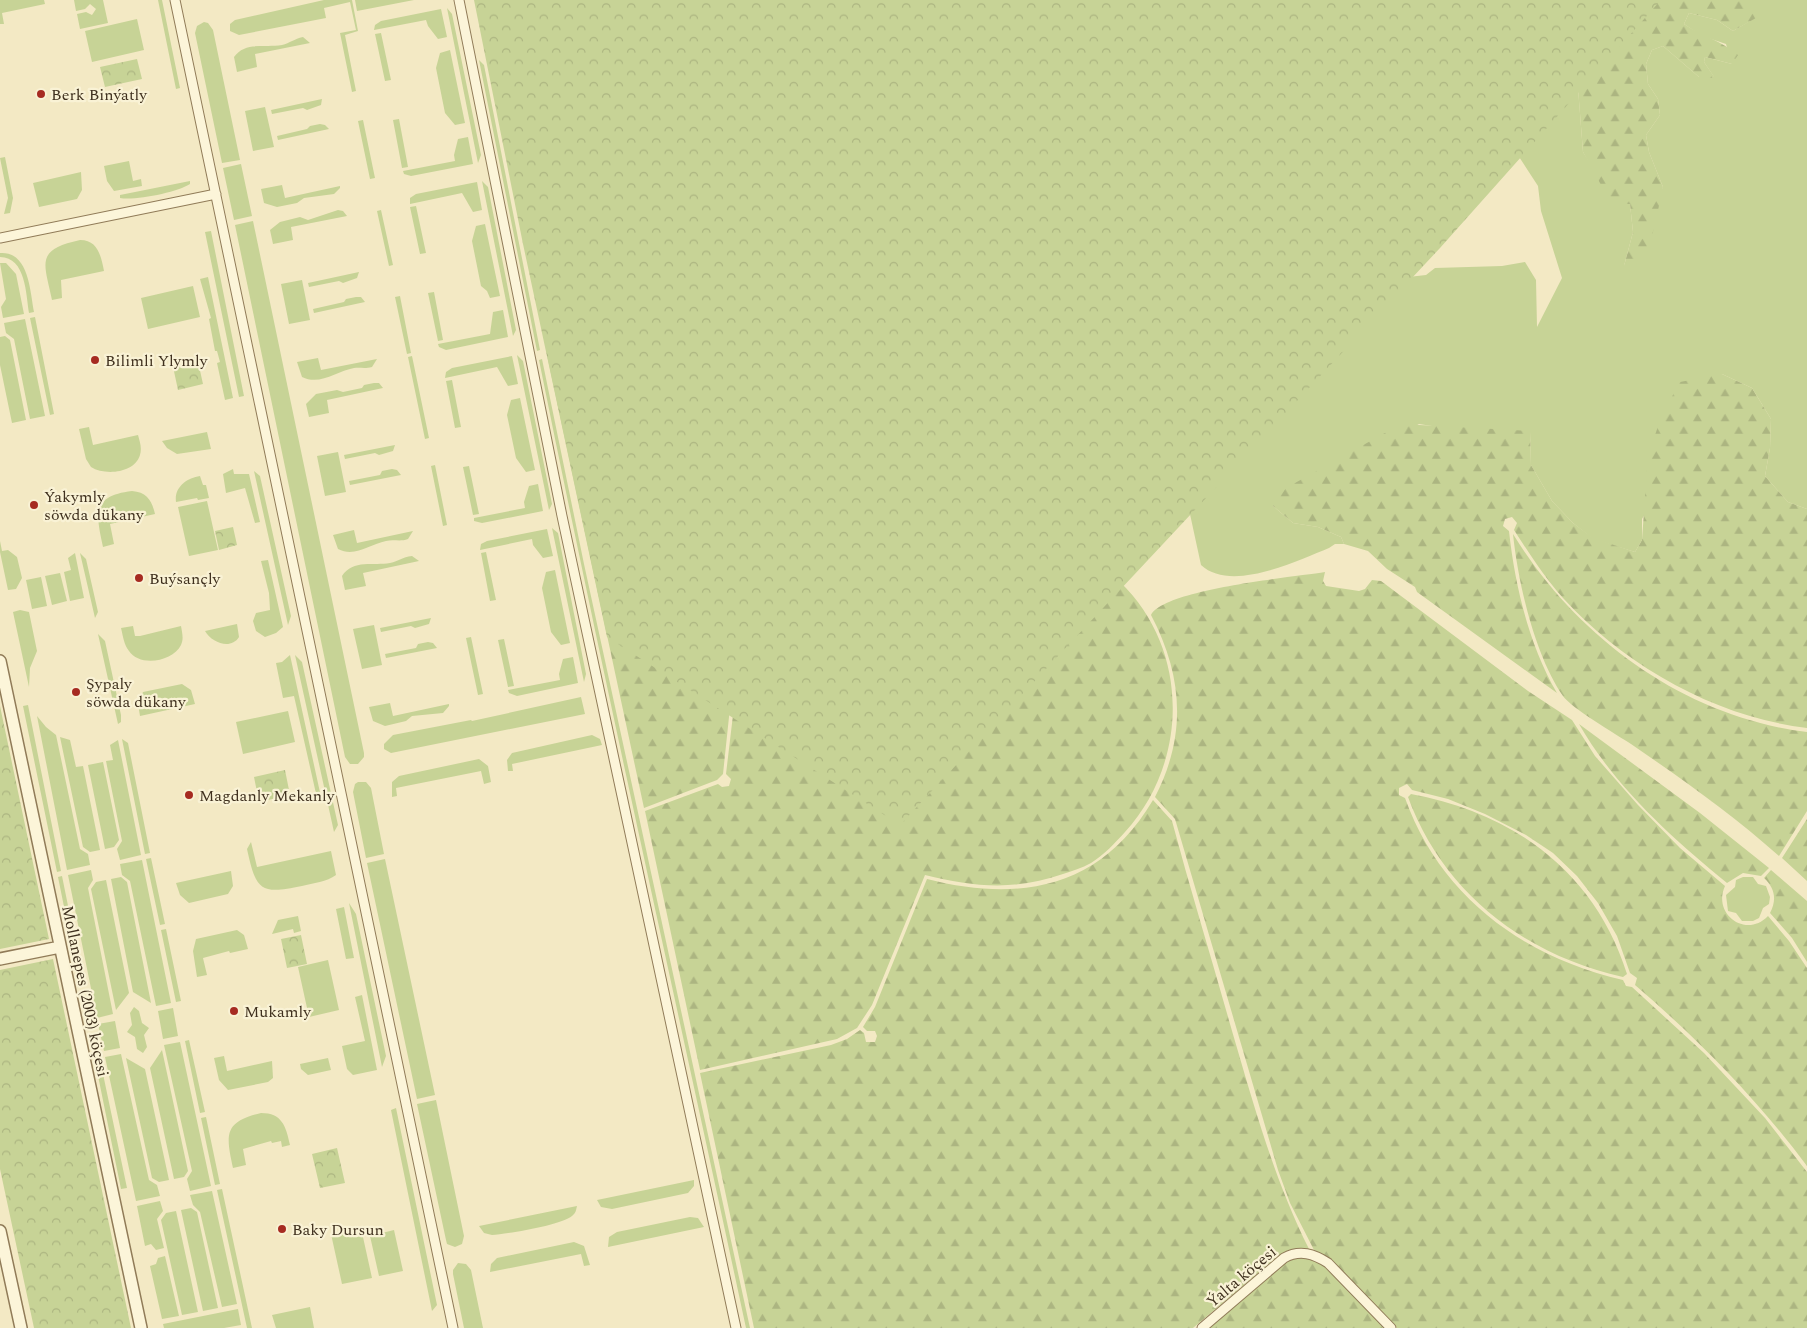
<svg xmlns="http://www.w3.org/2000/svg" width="1807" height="1328" font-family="Spectral,serif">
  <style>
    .grass { fill: #c7d396 }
    .forest { fill: url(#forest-firs) }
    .park { fill: url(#park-crowns) }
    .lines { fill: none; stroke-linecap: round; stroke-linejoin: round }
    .minor-casing { stroke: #907b58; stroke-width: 11 }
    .tertiary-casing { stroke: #907b58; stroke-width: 14 }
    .minor { stroke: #fcf5d9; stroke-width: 9 }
    .tertiary { stroke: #fcf5d9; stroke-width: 11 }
    .poi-dot { fill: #a62b21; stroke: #f9f2d5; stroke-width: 2 }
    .labels { text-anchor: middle; stroke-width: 4.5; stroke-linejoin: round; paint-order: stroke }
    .poi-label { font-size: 16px; fill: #3f301e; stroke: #f9f2d5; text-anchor: start }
    .street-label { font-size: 16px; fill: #3f301e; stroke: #f9f2d5 }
  </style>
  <defs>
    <pattern id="forest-firs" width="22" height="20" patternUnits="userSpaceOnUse" patternTransform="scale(1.25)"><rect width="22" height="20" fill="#c7d396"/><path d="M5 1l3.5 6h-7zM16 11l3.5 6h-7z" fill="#acb581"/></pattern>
    <pattern id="park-crowns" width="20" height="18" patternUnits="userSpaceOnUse" patternTransform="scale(1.25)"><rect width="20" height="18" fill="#c7d396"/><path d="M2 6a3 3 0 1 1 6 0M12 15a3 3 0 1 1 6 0" fill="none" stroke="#acb581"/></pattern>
  </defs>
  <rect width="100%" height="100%" fill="#f3e9c4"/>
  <path class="grass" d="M0,0H44L45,4L2,13L4,24H0Z
    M74,0H103L108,23L80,29L77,14L86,12L92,15L96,9L90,4L85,9L76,11Z
    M158,0H162L180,88L176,89Z
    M324,0H352L358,31L345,35L356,91L352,92L340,33L356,30L350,2L324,8L326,18L239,35L230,31V24L235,20Z
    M355,0H414L357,11Z
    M1755,0H1807V509L1788,502L1765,476L1770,448L1771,419L1752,388L1722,374L1642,519V540L1635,552L1593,539L1573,523L1552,501L1531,465L1530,432L1445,428L1419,424L1273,506L1293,523L1318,527L1341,537L1344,544H1335L1329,548C1297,561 1231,593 1201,565L1185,491L1257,294L1426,275L1435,268L1502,266L1525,262L1536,280L1537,327L1562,278L1541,211L1538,186L1512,146L1578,88L1583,152L1594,169L1630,204L1633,232L1624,266L1663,187L1649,152L1646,135L1660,115L1658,99L1648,84L1646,64L1652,50L1663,46L1699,77H1714L1704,62L1705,57L1732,64L1726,44L1702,36L1684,24L1689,13L1717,20L1733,31L1755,18Z
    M447,8L452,14L481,155L478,163Z
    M441,9L447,37L438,39L428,26L426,20L374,30L375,25L381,21Z
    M137,19L144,50L92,62L85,31Z
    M204,22L208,23L213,30L240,160L222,163L195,33L197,26Z
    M381,33L391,80L385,81L375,34Z
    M303,37L310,43L255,54L257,67L237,72L234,57C245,41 266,48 282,45C290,43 294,39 303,37Z
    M450,50L465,123L455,125L445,113L436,68L440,53Z
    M479,60L484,65L540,350L537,351Z
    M322,99L321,105L307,110L303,108L272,114L271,110Z
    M265,107L274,147L253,151L245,111Z
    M399,119L408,167L402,168L393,120Z
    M363,120L375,178L370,179L358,121Z
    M320,124L325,125L329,129L278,140L277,136L307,129L310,126Z
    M468,137L473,164L411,176L404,174L403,171L455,161L454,155L458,139Z
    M5,157L13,198L10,213L4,214L8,198L0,158Z
    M129,161L133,181L141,179L142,186L114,191L107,181L104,166Z
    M241,164L252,216L234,220L223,168Z
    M81,172L82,190L77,199L39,207L33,183Z
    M190,181V184C178,192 135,201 120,198V195Z
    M482,181L488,187L516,330L513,336Z
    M477,182L482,210L473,212L462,193L410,204V198L416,194Z
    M282,185L285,198L340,186V188L334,194L304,198L297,203L277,207L264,203L261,189Z
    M416,206L426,253L420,254L410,207Z
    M338,210L343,211L347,216L291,227L293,240L273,244L270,230L280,222L300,217L308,220Z
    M381,210L393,265L389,266L377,211Z
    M253,221L364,753V757L358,764H350L345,757L235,225Z
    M485,224L500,296L490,298L487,291L481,286L472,241L476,226Z
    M211,231L244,396L239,397L205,232Z
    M80,240C98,240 101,256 104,271L61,280L62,298L52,300C44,262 35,250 80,240Z
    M0,253C29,251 30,291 34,312L29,313C26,295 26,257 0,257Z
    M0,263H6L16,274L24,314L3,318L1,307L6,299Z
    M359,272L357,278L343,283L339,281L309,287L308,283Z
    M208,277L233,398L225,400L217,363L220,362L217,351H215L209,319L211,318L200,279Z
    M302,280L310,320L289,324L281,284Z
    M193,286L200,317L148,329L141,298Z
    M434,292L443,340L438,341L428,293Z
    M400,296L411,353L407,354L395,297Z
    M356,297H361L365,302L314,313L313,309L344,302L346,299Z
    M503,310L508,337L446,350L439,347L438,344L490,334L493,312Z
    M35,317L54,414L50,415L30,318Z
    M25,319L45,416L30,419L14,339L6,333L4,323Z
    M5,336L10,340L26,420L12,423L0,365V337Z
    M517,355L523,361L552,504L549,510Z
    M412,356L429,438L425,439L408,357Z
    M512,356L518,384L508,386L497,367L445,378L446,372L452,368Z
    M318,358L321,370L377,359L372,367C364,369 360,367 354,368C337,371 320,386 302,377L297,362Z
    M542,359L584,564L750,1328H746C677,1005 604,683 539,360Z
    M452,380L461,427L455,428L446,381Z
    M374,383H379L383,388L327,400L329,413L309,417L306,404L316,394L337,390L343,392L362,388L364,385Z
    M520,398L535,470L526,472L516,458L507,415L511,400Z
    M89,427L93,445L138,435C140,442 142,448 140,455C135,473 105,476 91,467L86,459L79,429Z
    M207,432L211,449L177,454L167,448L162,441Z
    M395,445L393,451L379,455L375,453L345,459L344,455Z
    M338,452L346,492L325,496L317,456Z
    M435,465L447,525L443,526L431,466Z
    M469,466L479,514L473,515L463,467Z
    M233,469L234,474H249L260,522L255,523L245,488L226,493L223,474Z
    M392,469L397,470L401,475L350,485L349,481L380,475L382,471Z
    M254,471L260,476L291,616L288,625Z
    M200,476L203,485H206L209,498L198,500L197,498L176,502C174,487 187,478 200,476Z
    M538,484L543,511L482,523L474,521V518L525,508L524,502L529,486Z
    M132,491C147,492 152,501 155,514L110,524L114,544L103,547C96,514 91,496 132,491Z
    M207,501L218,550L189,556L178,507Z
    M552,528L558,533L586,674L584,682Z
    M547,529L553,556L543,558L533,545L532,539L480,550L481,544L487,541Z
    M354,530L357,543L413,531L408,539C400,542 394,539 386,541C370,544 355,558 338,549L333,535Z
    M0,541L2,551L8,550L17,557L22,578L16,589L8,590L0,552Z
    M486,552L496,600L490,601L481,553Z
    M75,553L84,598L70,601L64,572L71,570L68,558Z
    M80,553L86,559L98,612L95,618Z
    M412,556L419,561L363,573L366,586L345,590L342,576C353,559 374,566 390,563C399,561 402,557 412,556Z
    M268,560L283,627L276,633L265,637L256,631L253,621L256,613L270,610L269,593L261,561Z
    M555,570L570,643L561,645L551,632L542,588L546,572Z
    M60,573L67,601L52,605L45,576Z
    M41,577L47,606L32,609L26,580Z
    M20,610L29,612L37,651L30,668L29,687L13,612Z
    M431,618L429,624L415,628L411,626L381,632L380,628Z
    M237,624L239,637C231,650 212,643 205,631Z
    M374,625L382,665L362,669L353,629Z
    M133,626L135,636H140L181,626C182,632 184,639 181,645C173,662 139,667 129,651C124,645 123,636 121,628Z
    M98,634L105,641L121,715V722L118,724Z
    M471,637L483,694L478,695L466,638Z
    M504,639L514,686L508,687L498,640Z
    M428,642L433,643L437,648L386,658L385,654L416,648L418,644Z
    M290,655L321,797L317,798L294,696L283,698L276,663L282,662Z
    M295,655L302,662L338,825L334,832Z
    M573,657L578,683L517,696L509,693L508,690L560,680L559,674L563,659Z
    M182,684L191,690L195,704L140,716L138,704L143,692Z
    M581,697L585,714L391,753L384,749V744L393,735L471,720L472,721Z
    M390,703L393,716L449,704V706L443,713L412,716L406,721L385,726L373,721L369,707Z
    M28,705L61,871L57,872L23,706Z
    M288,711L295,742L243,754L236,722Z
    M37,716L46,727L56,735L80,849L88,854L90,865L67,870Z
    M592,735L600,739L602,745L512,764L513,771H508L507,760L512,753Z
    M60,737L70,740L76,767L83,766L100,850L90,852L83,847Z
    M122,739L128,743L150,853L145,854Z
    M118,740L141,855L120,860L117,849L122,841L106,761L113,760L110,745Z
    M479,759L488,766L491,782L484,784L481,771L396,788L397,796L392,797V782L399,776Z
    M103,762L119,840L114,847L105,849L88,765Z
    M358,782H366L371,788L384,854L366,858L353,792L355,784Z
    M251,842L257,867L331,851L336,875C327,882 313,883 302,886C260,895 256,890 247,849Z
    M151,858L165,924L160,925L146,859Z
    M385,859L435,1095L417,1099L367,863Z
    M142,860L171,1003L156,1006L130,881L122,875L120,864Z
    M91,870L93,880L88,888L113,1014L97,1018L68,875Z
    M231,871L233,886L228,894L189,903L180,895L176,883Z
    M62,876L83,980L79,981L58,877Z
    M121,877L127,882L151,1003L133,992L111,879Z
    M1743,877H1753L1758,884L1766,886L1770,897L1769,904L1763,908L1759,918L1753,921H1742L1736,913L1728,911L1726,895L1735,887L1736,880Z
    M106,880L129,993L116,1010L91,889L96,882Z
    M349,903L356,914L386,1056L382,1067Z
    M344,907L354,958L346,959L336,909Z
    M298,916L301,931L294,933L293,929L272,934L278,920Z
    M166,929L181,1001L176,1002L161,930Z
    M237,930L244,935L248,949L230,953L229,951L203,958L207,975L197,977L193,951L196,939Z
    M328,960L339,1010L309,1017L298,967Z
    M362,995L377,1070L353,1075L347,1069L342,1046L365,1041L355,997Z
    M134,1007L139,1011L142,1023L149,1028L144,1035L147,1047L143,1053L137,1049L135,1037L127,1032L132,1025L130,1013Z
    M173,1008L178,1036L163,1039L158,1011Z
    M115,1021L120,1048L104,1051L98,1024Z
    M189,1040L205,1112L200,1113L185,1041Z
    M180,1042L211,1186L190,1191L187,1179L192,1171L164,1045Z
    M162,1050L188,1171L184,1177L174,1179L150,1068Z
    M121,1054L149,1180L157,1185L160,1196L136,1201L105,1057Z
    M99,1055L127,1188L121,1189L94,1056Z
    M224,1056L227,1071L272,1061L273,1078L268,1082L228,1090L219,1080L214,1058Z
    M126,1058L145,1069L169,1180L159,1182L152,1178Z
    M328,1058L331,1070L308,1075L301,1069L300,1064Z
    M436,1100L464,1236L462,1244L455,1247L447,1244L446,1240L417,1104Z
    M396,1108L437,1305L432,1311L391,1110Z
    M261,1113C282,1113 286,1126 290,1145L282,1147L281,1141L272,1143L271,1141L243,1149L246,1165L233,1168C226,1135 223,1122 261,1113Z
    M206,1117L220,1184L215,1185L201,1118Z
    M694,1180V1186L688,1193L612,1209L601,1207L597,1200Z
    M222,1189L252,1328H247L217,1190Z
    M212,1191L237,1304L222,1307L200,1212L193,1205L190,1195Z
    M160,1201L163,1211L157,1219L164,1248L156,1250L151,1244L145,1246L137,1206Z
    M577,1206C576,1210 576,1213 572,1216C562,1225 507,1234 492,1235L484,1233L479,1226Z
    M191,1208L197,1212L218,1308L203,1311L181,1210Z
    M176,1211L198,1312L182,1315L161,1220L166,1213Z
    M690,1217L698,1218L704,1227L608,1247L609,1237L617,1232Z
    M361,1228L372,1278L342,1284L331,1234Z
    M394,1230L403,1271L379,1276L370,1236Z
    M574,1242L584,1246L590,1265L584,1266L581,1254L490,1272L491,1264L497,1258Z
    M165,1256L179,1316L162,1319L150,1266L156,1264L158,1258Z
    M458,1263L466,1264L471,1270L483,1328H464L453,1274V1270Z
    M310,1307L314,1328H276L272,1315Z
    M238,1309L241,1325L224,1328H164L163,1324Z"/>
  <path class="forest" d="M1510,0H1755L1756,18L1733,31L1717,20L1689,13L1684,24C1702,36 1722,41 1738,55L1732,64L1705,57L1704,62L1715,78L1699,77L1663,46L1652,50L1646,64L1648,84L1658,99L1660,115L1646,135L1649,152L1663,187L1654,229L1638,270L1624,266L1633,232L1630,204H1622L1606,194L1583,152L1578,88Z
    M547,355L731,698L723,774L717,780L644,808Z
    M1722,374L1752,388L1771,419L1770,448L1765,476L1788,502L1807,509V728C1715,717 1624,665 1563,598C1544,577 1529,553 1514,530L1517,523L1512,517L1505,519L1503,526L1509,531C1515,586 1529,645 1557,693L1417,592L1415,587L1387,569L1368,551L1344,544L1341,537L1318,527L1293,523L1273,506L1286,488L1401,424L1530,431L1531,465L1552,501L1573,523L1593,538L1635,552L1642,540L1648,455L1662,415L1680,382Z
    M1513,534C1576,637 1684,717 1807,732V811L1779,856C1733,815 1682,779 1631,744C1617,735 1570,707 1563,696C1535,656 1518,583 1513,534Z
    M1325,572L1323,581L1326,586L1359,591L1365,589L1372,580L1381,581L1528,691L1572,720L1595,756L1638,805L1680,848L1725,886C1712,914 1746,939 1768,916L1789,941L1807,968V1166C1757,1099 1698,1039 1635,985L1637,978L1630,973L1617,936L1598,903L1577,876L1553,853L1526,835L1485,814L1448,799L1412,790L1407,784L1399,788V795L1405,798C1440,896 1523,957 1623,980L1626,986L1632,987L1704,1053L1765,1118L1807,1172V1328H1397L1327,1258L1314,1250L1290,1203L1278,1170L1175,819L1155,797C1187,735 1183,676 1151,615C1164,589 1294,577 1325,572Z
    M1120,582C1190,649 1189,762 1125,832C1115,843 1104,855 1091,863C1082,868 1072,871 1063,874C1015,891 973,887 925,875L872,1005L857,1028L837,1039L700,1070L645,811L718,784L722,787L729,786L731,779L726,774L735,698Z
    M1579,724L1700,813L1769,868L1761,876L1743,873L1727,883C1672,838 1615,787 1579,724Z
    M1411,794C1514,813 1595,872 1627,974L1623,977C1525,955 1443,893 1408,797Z
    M1153,800L1172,821C1190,889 1211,956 1230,1024C1253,1102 1273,1177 1309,1249H1296L1277,1257L1193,1328H754L700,1073L831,1045L847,1039L860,1030L864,1033L866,1042H875L877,1036L875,1031H867L863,1027L875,1007L927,879C1021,903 1101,888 1153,800Z
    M1807,819V881L1782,858Z
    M1771,870L1807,901V962L1792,938L1770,913C1777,900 1775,888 1764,878Z
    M1297,1257L1314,1258L1325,1266L1386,1328H1206L1287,1261Z"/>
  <path class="park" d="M474,0H1661L1440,248L900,825L607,637L523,244Z
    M137,59L142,79L105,87L100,67Z
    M197,357L203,384L178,390L172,362Z
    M233,527L237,545L219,550L215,531Z
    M0,706L49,939L0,949Z
    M285,770L290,795L259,802L254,777Z
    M301,935L307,964L287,968L281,939Z
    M53,959L131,1328H34L0,1169V970Z
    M337,1148L345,1183L320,1188L312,1154Z"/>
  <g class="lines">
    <g class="minor-casing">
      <path id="minor" d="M175,0L453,1328
        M459,0L562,516L736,1328
        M0,238L216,194
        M1202,1328L1284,1258C1300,1249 1314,1254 1328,1263L1391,1328"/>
    </g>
    <g class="tertiary-casing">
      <path id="tertiary" d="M0,661L141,1328
        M0,959L60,947
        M0,1231L21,1328"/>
    </g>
    <use href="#minor" class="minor"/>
    <use href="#tertiary" class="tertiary"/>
  </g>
  <g class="poi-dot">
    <circle cx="41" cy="94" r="5"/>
    <circle cx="95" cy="360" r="5"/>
    <circle cx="34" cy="505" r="5"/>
    <circle cx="139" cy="578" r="5"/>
    <circle cx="76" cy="692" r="5"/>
    <circle cx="189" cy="795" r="5"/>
    <circle cx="234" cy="1011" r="5"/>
    <circle cx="282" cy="1229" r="5"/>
  </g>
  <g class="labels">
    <g class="poi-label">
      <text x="51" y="100">Berk Binýatly</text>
      <text x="105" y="366">Bilimli Ylymly</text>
      <text x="44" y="502">Ýakymly<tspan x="44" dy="18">söwda dükany</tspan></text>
      <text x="149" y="584">Buýsançly</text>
      <text x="86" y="689">Şypaly<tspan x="86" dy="18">söwda dükany</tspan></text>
      <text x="199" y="801">Magdanly Mekanly</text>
      <text x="244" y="1017">Mukamly</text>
      <text x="292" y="1235">Baky Dursun</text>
    </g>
    <g class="street-label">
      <text transform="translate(86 991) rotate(78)" y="6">Mollanepes (2003) köçesi</text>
      <text transform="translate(1241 1276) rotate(-40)" y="6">Ýalta köçesi</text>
    </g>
  </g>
</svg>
